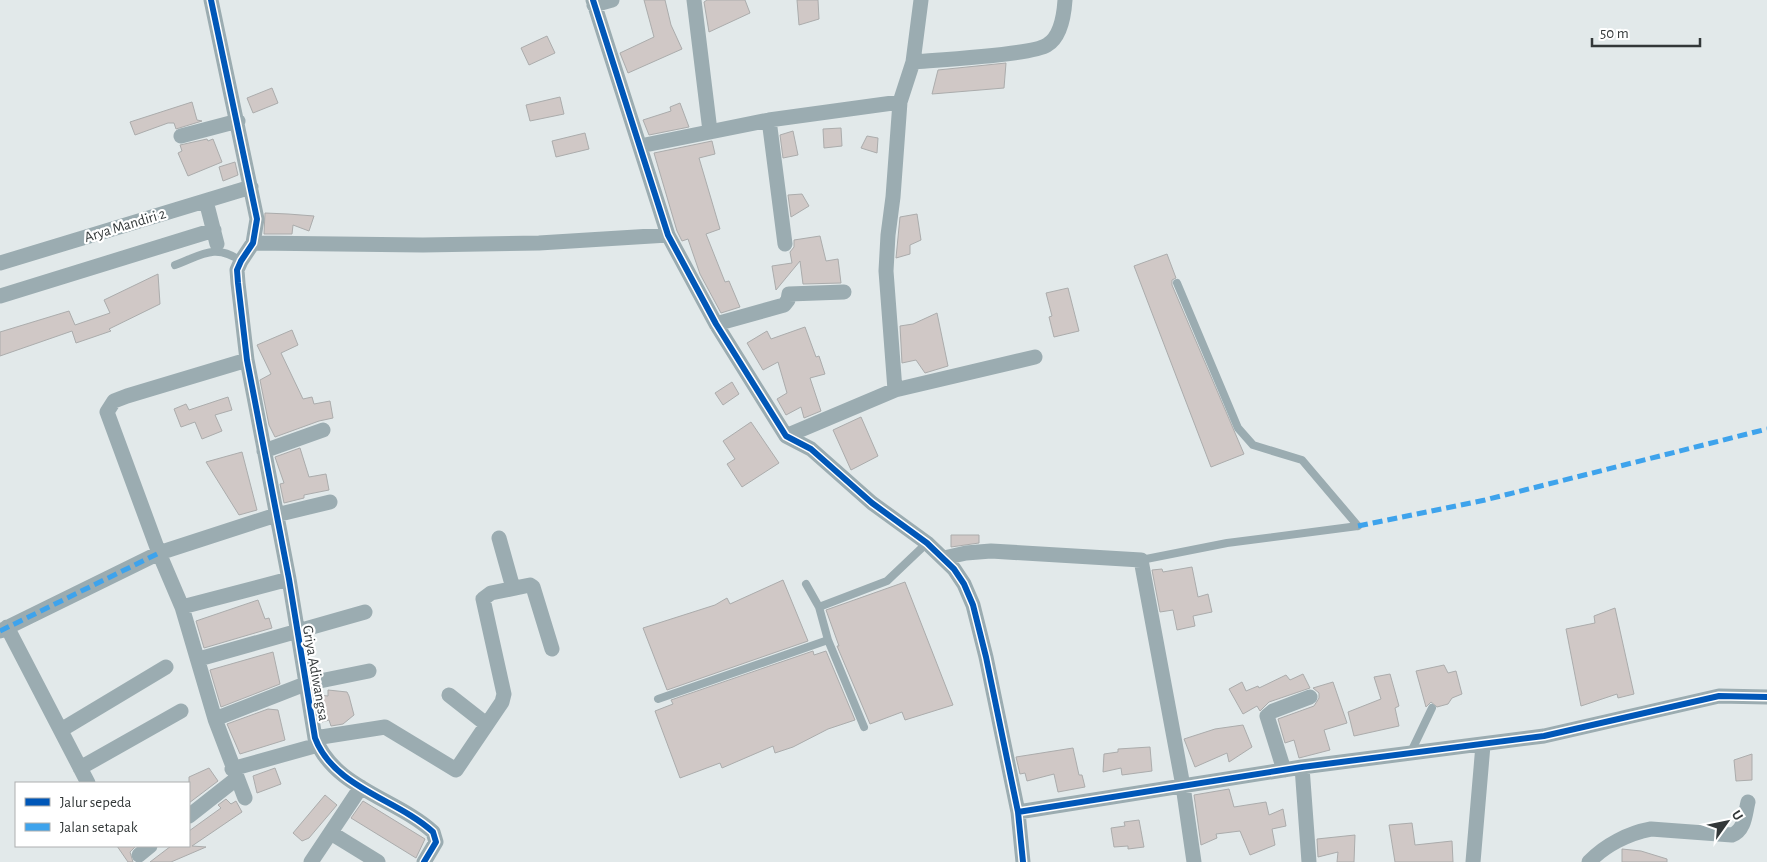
<svg xmlns="http://www.w3.org/2000/svg" width="1767" height="862" font-family="'Alegreya Sans',sans-serif">
  <style>
    .building { fill: #d0c8c6; stroke: #abacac }
    .lines { fill: none; stroke-linecap: round; stroke-linejoin: round }
    .lane { stroke: #9bacb1; stroke-width: 8 }
    .street { stroke: #9bacb1; stroke-width: 15 }
    .quiet { stroke: #3ea3ec; stroke-width: 5; stroke-dasharray: 10 5; stroke-linecap: butt }
    .cycleway-casing { stroke: #fff; stroke-width: 9 }
    .cycleway { stroke: #0057b8; stroke-width: 6 }
    .labels { text-anchor: middle; stroke-width: 4.5; stroke-linejoin: round; paint-order: stroke }
    .street-label { font-size: 15px; fill: #333839; stroke: #fff }
  </style>
  <rect width="100%" height="100%" fill="#e2e9ea"/>
  <path class="building" d="M644,0H665L671,25L682,49L628,73L620,53L654,37Z
    M707,0H745L750,13L709,32L704,2Z
    M797,0H818L819,19L799,25Z
    M547,36L555,53L529,65L521,48Z
    M1006,63L1004,88L932,94L938,70Z
    M272,88L278,103L253,113L247,98Z
    M560,97L564,114L530,121L526,105Z
    M192,102L197,120L202,121L176,129L174,123H168L135,135L130,122Z
    M680,103L689,127L649,135L643,120L671,111L670,107Z
    M841,128L842,146L824,148L823,129Z
    M793,131L798,155L783,158L780,135Z
    M585,133L589,149L556,157L552,141Z
    M867,136L878,138L877,153L861,148Z
    M207,139L208,141L213,139L222,162L188,176L178,153L182,151L180,145Z
    M712,141L715,154L699,158L720,229L706,234L725,282L729,281L740,307L721,313L700,274L688,239L682,241L677,231L654,153Z
    M235,162L238,175L223,181L219,167Z
    M802,194L809,206L791,217L788,195Z
    M265,213L288,214L314,216L309,231L293,225L292,234H264Z
    M917,214L921,240L910,245V254L896,258L900,217Z
    M820,236L826,261L838,259L841,283L803,284L800,261L776,290L772,266L792,263L790,252L794,247V240Z
    M1167,254L1176,278L1172,280V285L1244,454L1211,467L1134,266Z
    M158,274L160,304L109,329L111,331L76,343L72,331L0,356V332L69,311L75,325L110,313L104,300Z
    M1068,288L1079,331L1054,337L1049,317L1052,316L1046,293Z
    M937,313L948,366L925,373L916,360L902,363L900,326L913,324Z
    M805,327L816,357L819,356L825,374L810,378L821,411L804,418L801,407L786,415L777,399L787,393L778,362L763,370L747,343L767,331L771,339Z
    M292,330L298,345L281,353L303,399L312,397L314,404L330,401L333,418L319,421L275,437L269,425L260,380L271,374L257,345Z
    M732,382L739,394L723,405L715,393Z
    M228,397L232,410L215,415L222,431L202,439L195,422L181,427L174,409L186,404L189,410Z
    M861,417L878,456L851,470L833,430Z
    M751,422L779,463L742,487L727,464L735,459L723,441Z
    M300,448L309,477L326,474L329,490L304,495V498L284,503L280,484L284,483L275,457Z
    M242,452L257,510L239,515L206,462Z
    M951,535H979V543L951,547Z
    M1192,567L1198,597L1208,594L1212,612L1193,616L1195,626L1177,630L1173,610L1160,612L1152,570L1162,569L1163,572Z
    M783,580L808,641L667,690L643,628L715,605L727,598L730,604Z
    M905,582L953,705L905,720L902,712L870,724L837,646H839L826,610Z
    M258,600L265,619L269,618L272,628L204,648L196,621Z
    M1615,608L1634,694L1618,698L1617,694L1581,706L1566,629L1595,623L1594,616Z
    M813,651L814,655L826,651L855,720L828,729L793,747L775,753L773,746L722,768L720,763L680,778L655,711L673,704L671,700Z
    M273,652L280,684L221,707L210,670Z
    M1444,665L1448,673L1456,671L1462,694L1452,698L1448,704L1437,707L1431,702L1426,707L1416,671Z
    M1303,674L1310,688L1269,702L1260,711L1257,706L1243,714L1229,689L1242,682L1246,691L1258,686L1259,688L1286,675L1290,680Z
    M1390,674L1399,706L1395,708L1399,726L1354,736L1348,712L1381,699L1374,677Z
    M1333,682L1347,723L1324,730L1330,750L1299,758L1294,740L1285,743L1278,719L1314,706L1319,698V693L1313,688Z
    M328,690L347,692L349,696L354,715L343,724L331,726L329,720L322,722L318,695L328,696Z
    M268,709L278,710L285,740L240,754L227,724Z
    M1243,725L1252,747L1229,762L1227,753L1195,767L1184,739L1215,729Z
    M1150,747L1152,771L1122,775L1121,768L1103,772L1104,754L1118,752V749Z
    M1073,748L1079,775H1082L1085,787L1058,792L1054,774L1027,781L1025,773L1020,774L1016,757Z
    M1752,754V780L1736,781L1734,760Z
    M209,768L218,781L189,803V777Z
    M275,768L281,784L257,793L253,776Z
    M1229,789L1234,807L1266,802L1269,815L1283,809L1286,826L1272,829L1275,845L1250,855L1240,831L1216,834L1217,838L1201,845L1194,795Z
    M325,795L337,805L309,838L302,841L293,833Z
    M226,799L231,804L236,801L242,812L192,846L206,847L171,862H150L171,846H189V831L221,808L218,805Z
    M363,801L425,839L416,858L351,818Z
    M1139,820L1144,847L1128,849V846L1114,847L1111,828L1125,826L1124,822Z
    M1412,823L1415,845L1452,841L1453,862H1395L1389,825Z
    M1355,835L1354,862H1337L1338,852L1318,857L1317,839Z
    M117,846H136L130,852L133,862H128Z
    M1622,849L1641,851L1667,859V862H1622Z"/>
  <g class="lines">
    <path class="lane" d="M175,265C202,255 215,243 241,261
      M1177,283L1238,428L1253,445L1302,460L1358,526
      M1141,560L1227,543L1358,526
      M806,584L819,607
      M658,699L828,640
      M864,727L828,640L819,607L887,581L927,543
      M1410,754L1432,708"/>
    <path class="street" d="M211,0L257,219L253,243L241,261L237,270L238,283L247,360L289,579L315,738C334,788 397,799 433,832L436,842L424,862
      M593,0L668,235L716,324L786,436L811,449L872,503L927,543L954,569L964,584L973,605L986,657L1018,812L1023,862
      M694,0L710,131
      M594,5L612,0
      M913,62C937,60 1032,55 1047,45C1061,37 1064,15 1065,0
      M769,120L785,244
      M181,136L238,121
      M640,146L769,120L900,102
      M206,201L217,244
      M253,243L423,245L539,243L668,235
      M0,263L251,187
      M0,296L214,230
      M716,324L784,305L788,300L789,294L844,292
      M895,390L886,271L888,235L893,197L900,102L913,62L921,0
      M786,436L895,390L1035,357
      M264,451L323,430
      M499,538L513,588
      M944,558L966,553L991,551L1141,560L1183,786L1194,862
      M182,607L289,579
      M7,627L88,783
      M0,631L159,553L276,515L330,502
      M199,659L365,612
      M449,695L486,724
      M215,719L305,684L369,671
      M61,730L166,667
      M315,738L385,727L456,770L502,702L504,694L483,599L491,593L530,585L533,587L552,649
      M1302,767L1309,862
      M80,768L181,711
      M232,769L318,745
      M1284,770L1267,716L1273,711L1310,697
      M245,798L215,719L182,607L159,553L107,412L114,401L127,396L247,360
      M1018,812L1302,767L1544,736L1719,696L1767,697
      M189,816L236,779
      M331,833L378,862
      M139,855L150,846
      M311,862L361,787
      M1473,862L1483,745
      M1589,862C1605,845 1629,833 1651,829L1732,835C1745,830 1745,814 1748,802"/>
    <path class="quiet" d="M1358,526L1485,500L1767,429
      M0,631L159,553"/>
    <g class="cycleway-casing">
      <path id="cycleway" d="M211,0L257,219L253,243L241,261L237,270L238,283L247,360L289,579L315,738C334,788 397,799 433,832L436,842L424,862
        M593,0L668,235L716,324L786,436L811,449L872,503L927,543L954,569L964,584L973,605L986,657L1018,812L1023,862
        M1018,812L1302,767L1544,736L1719,696L1767,697"/>
    </g>
    <use href="#cycleway" class="cycleway"/>
  </g>
  <g class="labels">
    <g class="street-label">
      <text transform="translate(125 225) rotate(-17)" y="5">Arya Mandiri 2</text>
      <text transform="translate(316 673) rotate(80)" y="5">Griya Adiwangsa</text>
    </g>
  </g>
  <rect x="15" y="782" width="175" height="65" fill="#ffffff" stroke="#adafb0"/>
  <rect x="25" y="798" width="25" height="8" fill="#0057b8" stroke="#adafb0"/>
  <text x="60" y="807" font-size="15" fill="#333839">Jalur sepeda</text>
  <rect x="25" y="823" width="25" height="8" fill="#3ea3ec" stroke="#adafb0"/>
  <text x="60" y="832" font-size="15" fill="#333839">Jalan setapak</text>
  <g transform="translate(1727 822) rotate(57)" stroke="#ffffff" stroke-width="4" paint-order="stroke">
  <path d="M0-4L9 19L0 12L-9 19Z" fill="#333839"/>
  <text y="-8" font-size="14" font-weight="bold" text-anchor="middle" fill="#333839">U</text>
  </g>
  <path d="M1592 38v8h108v-8" fill="none" stroke="#333839" stroke-width="2.5"/>
  <text x="1600" y="38" font-size="15" fill="#333839" stroke="#ffffff" stroke-width="4" paint-order="stroke">50 m</text>
</svg>
